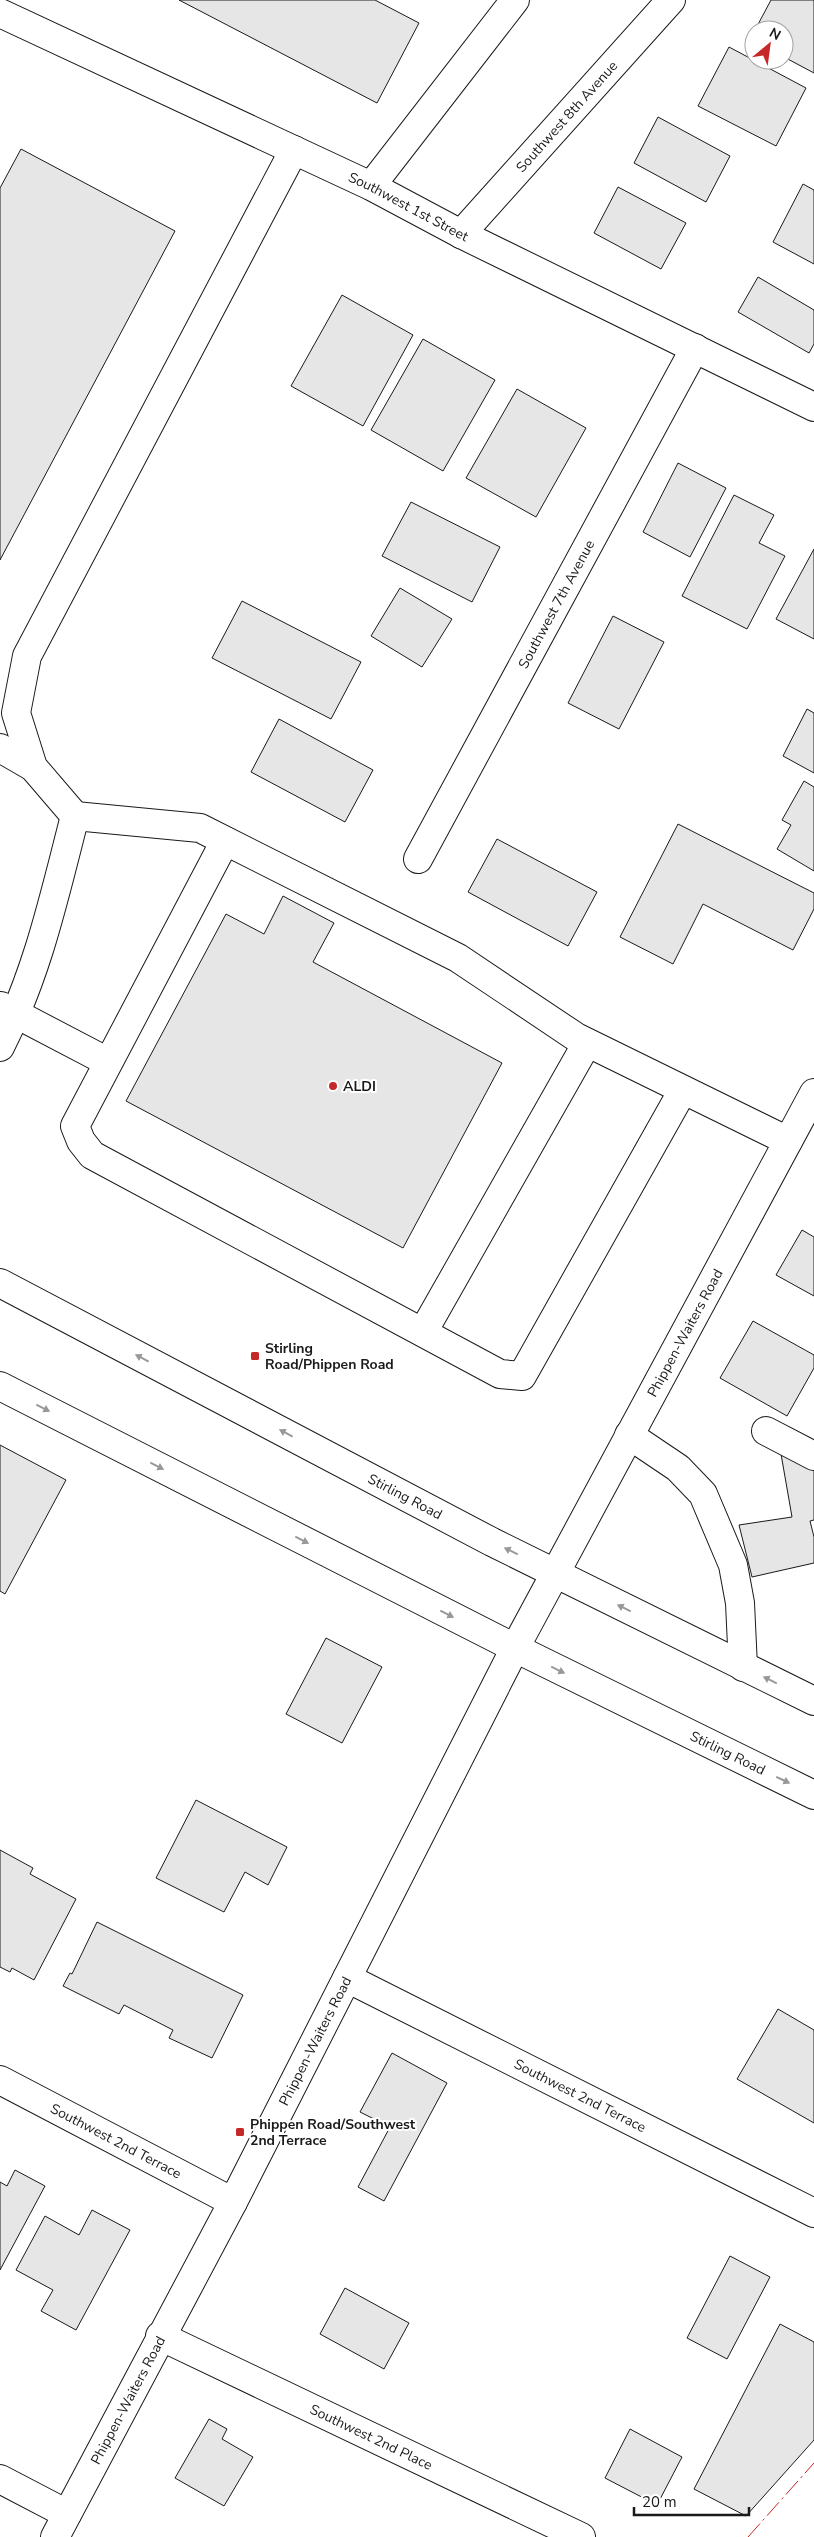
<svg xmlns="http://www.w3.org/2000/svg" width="814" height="2537" font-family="'Nunito Sans',sans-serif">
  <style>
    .building { fill: #e6e6e6; stroke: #1a1a1a }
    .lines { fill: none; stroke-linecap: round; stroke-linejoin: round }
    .minor-casing { stroke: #1a1a1a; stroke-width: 30 }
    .major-casing { stroke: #1a1a1a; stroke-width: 30 }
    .minor { stroke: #fff; stroke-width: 28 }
    .major { stroke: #fff; stroke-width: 28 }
    .power { stroke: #c62828; stroke-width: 1; stroke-dasharray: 18 4 2.5 4; stroke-linecap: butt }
    .oneway { fill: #989898 }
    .poi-dot { fill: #c62828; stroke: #fff; stroke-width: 2 }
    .labels { text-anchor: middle; stroke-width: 4; stroke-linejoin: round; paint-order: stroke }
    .street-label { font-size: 14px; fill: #1a1a1a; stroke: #fff }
    .poi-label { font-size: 14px; font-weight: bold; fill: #1a1a1a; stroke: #fff; text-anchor: start }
  </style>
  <rect width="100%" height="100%" fill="#fff"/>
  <path class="building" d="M179,0H375L419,23L377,103Z
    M771,0H814V73L784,57V30H755Z
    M729,47L806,88L776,146L698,106Z
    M658,117L730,156L706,202L634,163Z
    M21,149L175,231L0,560V188Z
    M803,184L814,190V264L773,242Z
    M618,187L686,223L661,269L594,233Z
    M758,277L814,310V344L809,353L738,312Z
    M342,295L413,335L363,426L291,386Z
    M423,339L495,380L443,471L371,430Z
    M517,389L586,428L536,517L466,478Z
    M678,463L726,488L690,557L643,532Z
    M734,495L774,515L759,543L785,556L747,629L682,596Z
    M411,502L500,547L472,602L382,556Z
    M814,549V639L776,619Z
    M400,588L452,619L422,667L371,636Z
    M242,601L361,662L331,719L212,658Z
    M613,616L664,642L619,729L568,703Z
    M807,709L814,713V773L783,756Z
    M279,719L373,770L345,822L251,772Z
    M804,781L814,787V871L777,849L791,825L782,820Z
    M678,824L814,893V909L793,950L703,904L673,964L620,937Z
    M497,839L597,892L568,946L468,892Z
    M283,896L334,923L313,962L502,1063L403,1248L126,1101L226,914L264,934Z
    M802,1230L814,1237V1296L776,1275Z
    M753,1321L814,1355V1368L787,1416L720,1378Z
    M0,1445L66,1480L5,1594L0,1591Z
    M781,1454L814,1470V1520L810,1521L814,1537V1563L752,1577L739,1525L792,1517Z
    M326,1638L382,1667L342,1743L286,1714Z
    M196,1800L287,1847L268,1885L245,1872L224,1912L156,1878Z
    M0,1850L33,1868L30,1874L76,1899L34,1980L12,1968L10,1972L0,1967Z
    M97,1922L243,1995L212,2058L169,2038L173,2030L124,2005L119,2014L63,1986L70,1973L72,1974Z
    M778,2009L814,2030V2123L737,2079Z
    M392,2053L447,2083L384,2201L358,2187L390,2127L360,2112Z
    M15,2170L45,2186L0,2270V2182L7,2186Z
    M92,2210L130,2230L76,2330L41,2311L53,2290L16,2270L45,2216L79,2235Z
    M730,2256L770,2277L727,2359L687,2338Z
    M345,2288L409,2323L384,2369L320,2334Z
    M780,2324L814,2342V2440L746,2516L694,2489Z
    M209,2419L227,2429L222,2439L253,2457L224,2506L175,2478Z
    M630,2429L682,2457L657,2505L605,2478Z"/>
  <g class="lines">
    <g class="minor-casing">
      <g id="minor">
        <path id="s1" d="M0,13L371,186L461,234L814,407"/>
        <path d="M371,186L515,0"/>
        <path id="s2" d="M461,234L671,0"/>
        <path d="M0,748L33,767"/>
        <path d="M75,816L33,767L16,713L27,656L294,150"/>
        <path d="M225,841L75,1126L81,1141L92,1155L500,1374L522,1376L683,1090"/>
        <path id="s3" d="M418,859L695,348"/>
        <path d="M1,1006L108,1062"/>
        <path d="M0,1047C38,972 54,897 75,816L200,828L458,958L576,1037L788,1141"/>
        <path d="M423,1332L587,1043"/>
        <path d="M766,1431L814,1456"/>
        <path d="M629,1435L678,1468L703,1494L733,1565L740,1603L743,1667"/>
        <path id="s4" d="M347,1978L814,2213"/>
        <path id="s5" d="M0,2080L233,2202"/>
        <path id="s6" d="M160,2336L581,2537"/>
        <path d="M0,2479L67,2514"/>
        <path id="s7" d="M55,2537L233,2202L515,1648L814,1093"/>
      </g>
    </g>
    <g class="major-casing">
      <g id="major">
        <path id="s8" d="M0,1283L492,1542L814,1701"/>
        <path id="s9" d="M0,1386L515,1648L814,1795"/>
      </g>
    </g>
    <use href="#minor" class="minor"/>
    <use href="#major" class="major"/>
    <path class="power" d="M748,2537L814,2463"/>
  </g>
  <defs><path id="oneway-solid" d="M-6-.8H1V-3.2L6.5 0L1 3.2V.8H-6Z" transform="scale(1.25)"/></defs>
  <g class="oneway">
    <use href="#oneway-solid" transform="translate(142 1358) rotate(-152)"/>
    <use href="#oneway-solid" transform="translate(43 1408) rotate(27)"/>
    <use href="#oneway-solid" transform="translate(286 1433) rotate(-152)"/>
    <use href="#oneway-solid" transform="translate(157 1466) rotate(27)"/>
    <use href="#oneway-solid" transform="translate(302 1540) rotate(27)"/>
    <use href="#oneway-solid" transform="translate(511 1551) rotate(-154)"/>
    <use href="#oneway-solid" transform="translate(624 1608) rotate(-154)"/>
    <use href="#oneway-solid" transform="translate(447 1614) rotate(27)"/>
    <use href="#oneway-solid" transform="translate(558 1670) rotate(26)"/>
    <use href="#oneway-solid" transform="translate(770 1680) rotate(-154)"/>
    <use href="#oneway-solid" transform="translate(783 1780) rotate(25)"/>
  </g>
  <g class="poi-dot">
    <circle cx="333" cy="1086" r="5"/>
    <rect x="250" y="1351" width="10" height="10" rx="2.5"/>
    <rect x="235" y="2127" width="10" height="10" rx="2.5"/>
  </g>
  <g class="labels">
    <g class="street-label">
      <text dy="5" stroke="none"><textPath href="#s2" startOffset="158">Southwest 8th Avenue</textPath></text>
      <text dy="5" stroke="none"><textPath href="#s1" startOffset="452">Southwest 1st Street</textPath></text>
      <text dy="5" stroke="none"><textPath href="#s3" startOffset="290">Southwest 7th Avenue</textPath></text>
      <text dy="5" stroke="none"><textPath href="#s7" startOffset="1359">Phippen-Waiters Road</textPath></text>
      <text dy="5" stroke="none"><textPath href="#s8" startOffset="458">Stirling Road</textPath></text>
      <text dy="5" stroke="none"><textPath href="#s9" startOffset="815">Stirling Road</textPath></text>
      <text dy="5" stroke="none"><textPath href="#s7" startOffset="560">Phippen-Waiters Road</textPath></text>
      <text dy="5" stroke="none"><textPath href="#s4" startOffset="261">Southwest 2nd Terrace</textPath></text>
      <text dy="5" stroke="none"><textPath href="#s5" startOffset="131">Southwest 2nd Terrace</textPath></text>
      <text dy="5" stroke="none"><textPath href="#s7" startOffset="155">Phippen-Waiters Road</textPath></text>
      <text dy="5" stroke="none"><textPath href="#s6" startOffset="234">Southwest 2nd Place</textPath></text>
    </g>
    <g class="poi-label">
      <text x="343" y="1091">ALDI</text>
      <text x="265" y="1353">Stirling<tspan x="265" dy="16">Road/Phippen Road</tspan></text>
      <text x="250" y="2129">Phippen Road/Southwest<tspan x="250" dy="16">2nd Terrace</tspan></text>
    </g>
  </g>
  <g transform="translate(769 45) rotate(29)"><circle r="24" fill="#ffffff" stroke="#a3a3a3"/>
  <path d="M0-4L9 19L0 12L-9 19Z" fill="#c62828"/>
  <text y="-8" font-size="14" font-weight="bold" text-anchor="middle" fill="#1a1a1a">N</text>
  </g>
  <path d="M634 2507v8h115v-8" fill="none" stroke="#1a1a1a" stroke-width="2.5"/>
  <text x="642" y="2507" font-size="15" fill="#1a1a1a" stroke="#ffffff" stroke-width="4" paint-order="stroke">20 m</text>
</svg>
